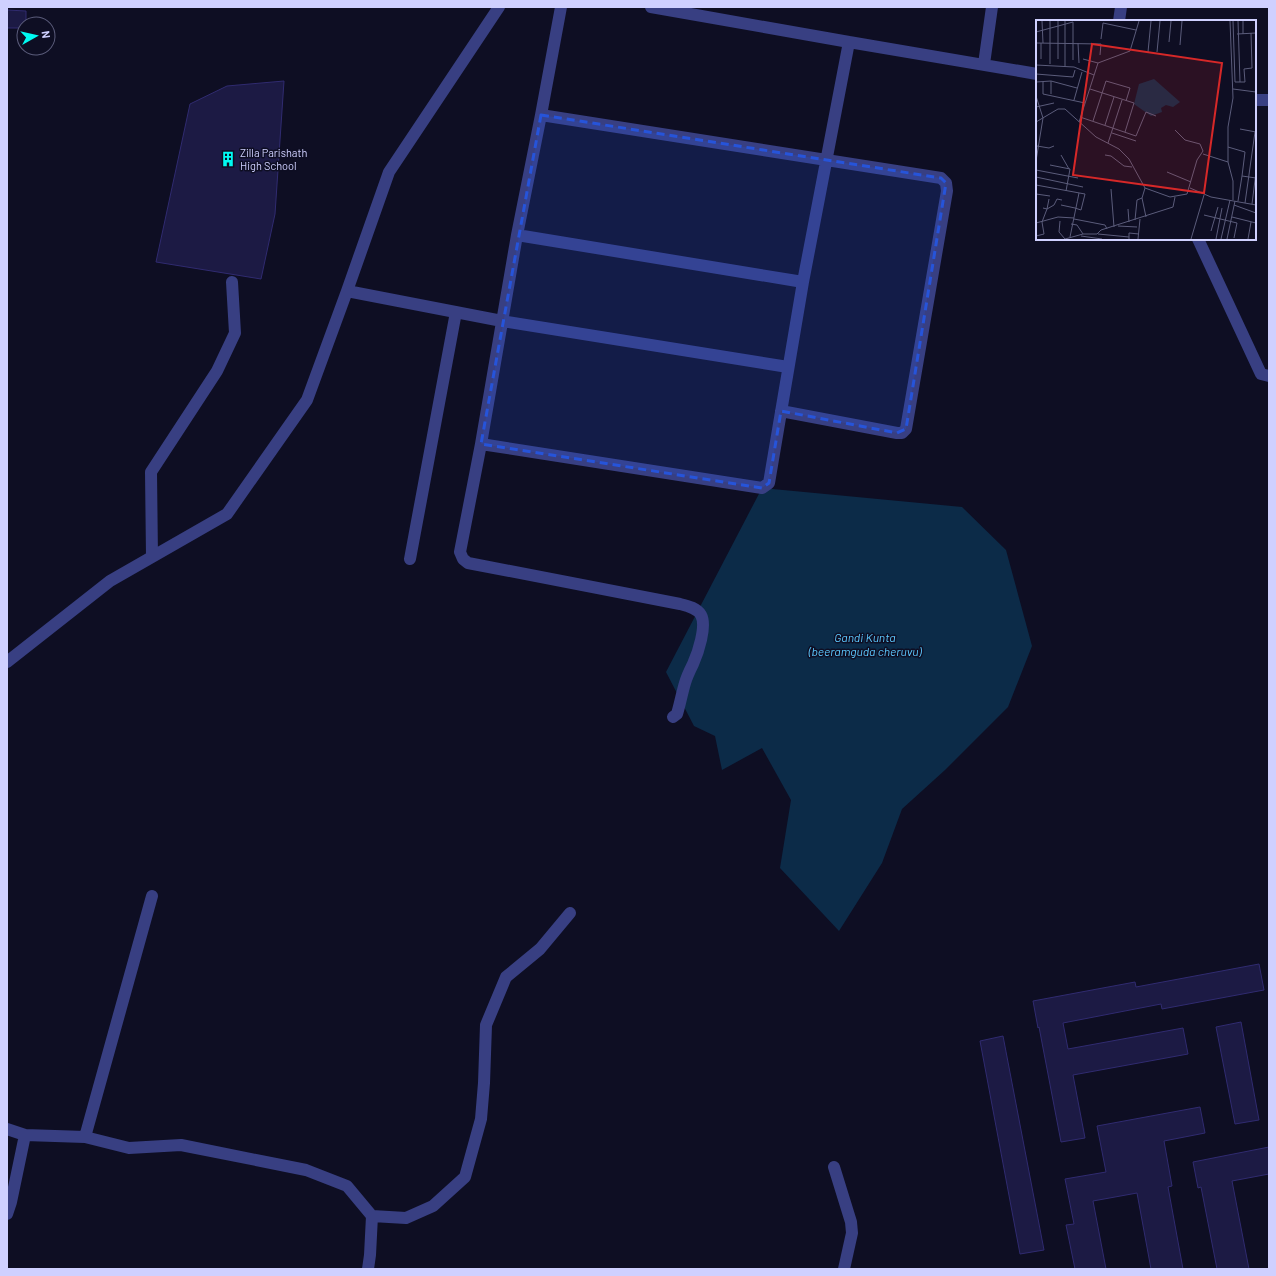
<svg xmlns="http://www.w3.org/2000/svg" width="1276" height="1276" font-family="Barlow,sans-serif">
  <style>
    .water { fill: #0c2b48 }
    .building { fill: #1c1a44; stroke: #302b70 }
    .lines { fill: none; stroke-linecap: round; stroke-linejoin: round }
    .minor { stroke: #383f82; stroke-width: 12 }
    .marked { fill: #2654da; fill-opacity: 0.2; stroke: #2654da; stroke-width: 3; stroke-dasharray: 8 5; stroke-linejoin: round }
    .labels { text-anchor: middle; stroke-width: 3; stroke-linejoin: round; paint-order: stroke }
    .poi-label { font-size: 11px; fill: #cfd0ff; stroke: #0e0e23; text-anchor: start }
    .water-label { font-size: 12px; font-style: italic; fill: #5dc9ff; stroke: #0e0e23 }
    .inset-road { fill: none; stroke: #5b5c7b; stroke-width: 1 }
    .view { fill: #d62828; fill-opacity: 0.15; stroke: #d62828; stroke-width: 2 }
    .inset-edge { fill: none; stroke: #cfd0ff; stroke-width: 2 }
  </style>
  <rect width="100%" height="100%" fill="#0e0e23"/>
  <path class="water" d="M762,488L962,507L1006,550L1032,646L1008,707L945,770L902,809L882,863L839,931L780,868L791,800L762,748L722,770L715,736L694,726L666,672Z"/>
  <path class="building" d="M7,10L26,11V24H24V28H7Z
    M284,81L275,214L261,279L156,262L190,104L227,86Z
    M1259,964L1264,990L1162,1009L1161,1004L1063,1023L1068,1049L1183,1028L1188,1054L1073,1075L1085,1138L1061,1142L1039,1027L1038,1028L1033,1001L1135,982L1136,987Z
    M1241,1022L1259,1120L1235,1124L1216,1027Z
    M1003,1036L1044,1250L1020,1254L980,1041Z
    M1200,1107L1205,1133L1164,1141L1172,1186L1168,1187L1183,1269H1151L1137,1193L1093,1201L1106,1269H1075L1066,1225L1074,1224L1065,1179L1106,1172L1097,1126Z
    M1269,1147V1174L1232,1181L1249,1269H1217L1201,1187L1198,1188L1193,1162Z"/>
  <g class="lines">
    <path class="minor" d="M561,7L541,115L517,235L481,444L460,552L463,559L468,563L680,604C688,606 697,608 701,615C707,626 698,653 693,664C690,670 687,676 685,683C682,693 680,704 677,714L673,717
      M651,7L849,42L1037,74
      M1119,21L1121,7
      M984,64L992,7
      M1255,100H1269
      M541,115L941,178L946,183L947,191L906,429L902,433H897L781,411
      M517,235L803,282
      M1198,239L1261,374L1269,376
      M347,291L502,321L788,367
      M481,444L762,488L769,483L803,282L849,42
      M152,557L151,472L217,371L235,333L232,282
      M410,559L456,312
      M7,662L110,581L227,514L307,400L347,291L389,172L499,7
      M7,1129L25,1135L85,1137L129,1148L181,1145L306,1170L347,1186L372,1216L370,1255L368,1269
      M85,1137L152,896
      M834,1167L851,1222L852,1233L844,1269
      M7,1214L11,1202L25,1135
      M372,1216L406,1218L433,1206L465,1177L481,1119L484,1083L486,1025L506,977L540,949L570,913"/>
  </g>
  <path class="marked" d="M541,115L941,178L946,183L906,429L897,433L781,411L769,483L762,488L481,444Z"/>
  <defs>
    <g id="building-bare" transform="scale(1.2)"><path d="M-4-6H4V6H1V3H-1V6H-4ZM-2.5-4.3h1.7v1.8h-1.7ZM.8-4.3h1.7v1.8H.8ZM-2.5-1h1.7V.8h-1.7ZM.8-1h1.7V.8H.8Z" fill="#00faf2" stroke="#0e0e23" stroke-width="2.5" paint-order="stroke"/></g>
  </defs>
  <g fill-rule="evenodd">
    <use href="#building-bare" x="228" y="159"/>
  </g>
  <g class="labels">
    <g class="poi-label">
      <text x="240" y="157">Zilla Parishath<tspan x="240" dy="13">High School</tspan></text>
    </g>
    <g class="water-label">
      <text x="865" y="642">Gandi Kunta<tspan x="865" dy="14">(beeramguda cheruvu)</tspan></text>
    </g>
  </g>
  <g transform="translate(1036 20)">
    <rect width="220" height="220" fill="#0e0e23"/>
    <path d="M118,59L144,82L137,87L130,85L125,88L126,92L115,96L98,84L103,64Z" fill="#0c2b48"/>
    <path class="inset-road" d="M6,1L7,23M29,1V46M194,1L197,78L192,107V142L197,161V180M197,1L199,62H209L208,49L216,48L215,13M202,1L204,62M207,1V14M0,12L37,2V40M201,14L220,13V26M65,19L67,3L100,10M133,22L135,1M0,23L65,24L64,35M5,23V39M42,23L43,43M144,25L146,1M112,32L115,1M121,32L124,1M22,39V1M47,39L62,43M14,44V1M0,45L38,47L58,55M0,54L37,57L39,50M0,62L15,61L41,68M7,62V74L49,83M54,69L98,83L89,112M197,69L220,72M15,74V61M0,76L7,98L0,141M38,80L46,52M0,87L18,83M44,97L100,116L110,92L120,96M57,101L70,61L94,68L90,81M0,102L22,89H29L60,117L83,129L93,139L109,168L134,177L151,174L161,140L167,131L164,124L149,120L139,110M43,102L62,43L94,31L103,1M69,105L78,77M204,109L220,112M76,113L100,121M72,123L86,80M1,126L13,128L18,126M192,127L209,132L206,156L220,158M167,134L192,142M25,135L33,149M69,135L75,136L88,146L96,147M14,145L34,149L30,171M0,150L42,158M131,152L155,162M0,157L47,167M0,165L49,174L45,190L39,188M154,168L175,177L220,185M75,169L78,207M0,174L14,176M106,178L110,197M202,181L206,156M209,183L219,112M216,184L220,152M25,185L39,188M198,185L220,193M7,188L11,189L13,179M92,189L93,202M168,195L201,203L198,218M196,197L220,203M38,199L69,205L71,209M99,200L101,180L106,178L109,168M24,201L23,212L29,219M0,203L22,197L38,198M35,204L41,205L47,214M82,206L101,207M175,211L182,187M62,214L93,217M0,216L8,214L6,202L11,189L18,185L21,179L26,180M45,216L66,219M34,217L43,173M29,219L47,214H61L65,210L137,187L139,177M93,219V213L103,214M102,219L104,199M155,219L168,175M180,219L186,188M185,219L194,180M191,219L199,181M212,219L215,202"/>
    <path class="view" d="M56,24L186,43L168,173L37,155Z"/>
    <rect width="220" height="220" class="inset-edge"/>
  </g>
  <rect width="1276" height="1276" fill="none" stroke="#cfd0ff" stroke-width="16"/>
  <g transform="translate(36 36) rotate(82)"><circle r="19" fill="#0e0e23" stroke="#5b5c7b"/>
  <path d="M0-3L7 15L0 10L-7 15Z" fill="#00faf2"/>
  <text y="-6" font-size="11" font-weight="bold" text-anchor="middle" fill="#cfd0ff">N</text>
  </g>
</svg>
